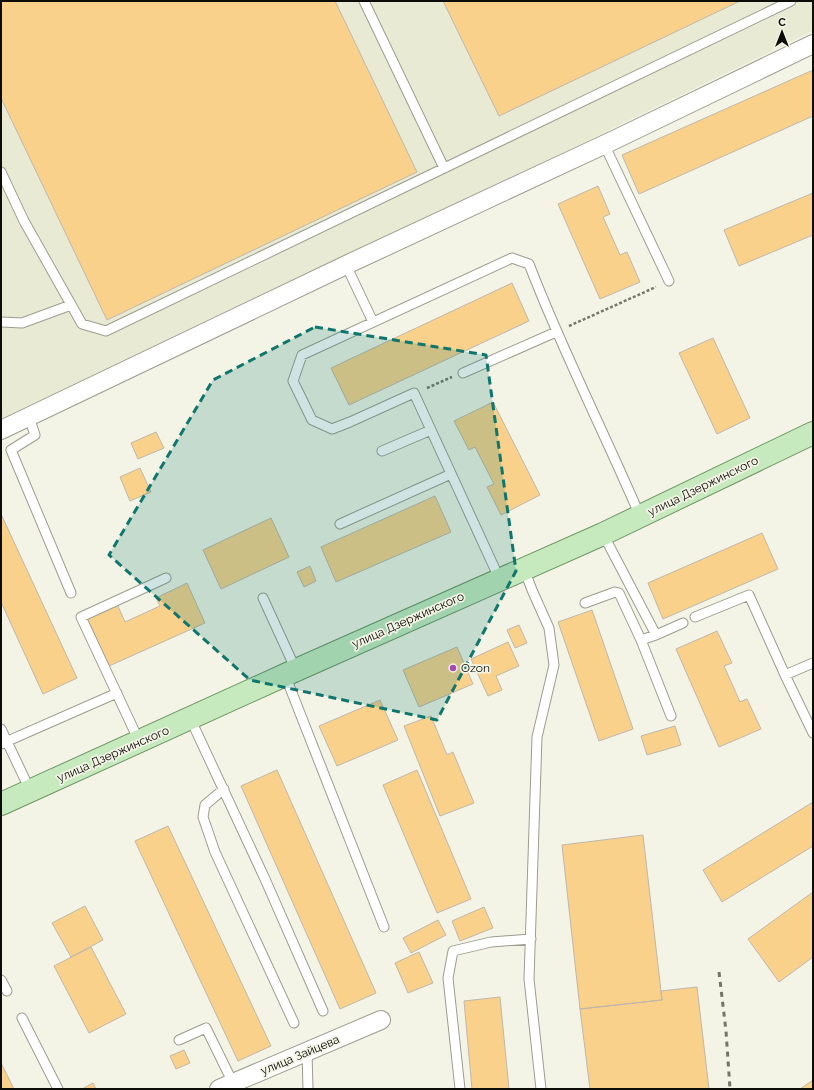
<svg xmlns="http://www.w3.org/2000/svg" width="814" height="1090" font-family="Raleway,sans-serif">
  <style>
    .built { fill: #e9ead4 }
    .building { fill: #fad18b; stroke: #bfb7ab }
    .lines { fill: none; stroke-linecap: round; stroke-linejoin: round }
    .service-casing { stroke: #9c9d8f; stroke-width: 11 }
    .minor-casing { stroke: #9c9d8f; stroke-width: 20 }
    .primary-casing { stroke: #6c9462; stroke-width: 24 }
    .path { stroke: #76776e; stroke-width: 2.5; stroke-dasharray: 3 2; stroke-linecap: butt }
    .service { stroke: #fff; stroke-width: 9 }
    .minor { stroke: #fff; stroke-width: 18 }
    .primary { stroke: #c6eabe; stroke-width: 22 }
    .rail { stroke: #73746a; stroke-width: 3; stroke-dasharray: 5 5; stroke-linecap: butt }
    .marked { fill: #0f766e; fill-opacity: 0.2; stroke: #0f766e; stroke-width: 3; stroke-dasharray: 8 5; stroke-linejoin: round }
    .poi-dot { fill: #a549b3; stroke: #f3f4e5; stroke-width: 1.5 }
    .labels { text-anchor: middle; stroke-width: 3.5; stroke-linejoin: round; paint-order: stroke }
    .street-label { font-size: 12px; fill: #0c0d08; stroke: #f3f4e5 }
    .poi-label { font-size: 12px; fill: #0c0d08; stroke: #f3f4e5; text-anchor: start }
  </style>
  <rect width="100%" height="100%" fill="#f3f4e5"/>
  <path class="built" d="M1,1H813V31L1,426Z"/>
  <path class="building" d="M1,1H335L417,172L107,320L1,98Z
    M443,1H740L499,116Z
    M813,70V116L639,194L622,155Z
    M598,186L610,214L603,217L620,255L627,252L640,282L600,299L558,204Z
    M813,193V235L739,266L724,230Z
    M512,283L529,321L349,405L331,368Z
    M713,338L750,418L717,434L679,353Z
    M493,402L540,495L501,515L487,487L494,484L475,447L469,450L454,421Z
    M156,432L164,448L138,459L131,443Z
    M140,468L151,492L130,501L120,477Z
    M435,496L451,532L336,582L321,547Z
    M1,514L77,678L43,694L1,602Z
    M271,518L289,557L221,589L203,550Z
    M762,533L778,569L663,619L648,583Z
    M310,566L316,581L304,587L297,572Z
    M187,583L205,623L109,666L87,618L117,604L125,622L160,606L156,598Z
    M592,610L633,729L599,741L558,622Z
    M519,625L527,643L515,648L507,630Z
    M717,631L732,663L724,666L740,702L747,699L761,729L719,747L676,649Z
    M508,642L519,666L496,676L502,690L488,696L471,659Z
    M457,647L473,684L419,707L403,670Z
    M380,700L398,740L337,766L319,726Z
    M431,716L447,755L453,752L474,803L440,816L404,726Z
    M675,726L681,745L647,755L641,736Z
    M277,770L376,993L340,1009L241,786Z
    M417,770L471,899L437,913L383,785Z
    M813,802V846L722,902L703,870Z
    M168,826L271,1046L238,1061L135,841Z
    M643,835L662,1000L580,1009L562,845Z
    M813,892V957L779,982L748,939Z
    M85,906L103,940L71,957L52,923Z
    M484,907L493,928L460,941L452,921Z
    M438,920L446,935L411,953L403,938Z
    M91,947L126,1014L89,1033L54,966Z
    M419,952L433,983L408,993L395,963Z
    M697,987L709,1089H590L580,1009L662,1000L661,991Z
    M500,997L509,1089H472L464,1001Z
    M184,1050L190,1063L176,1069L170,1056Z
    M1,1063L14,1089H1Z
    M813,1080V1089H800Z
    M93,1083L96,1089H82Z"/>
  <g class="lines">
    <g class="service-casing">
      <path id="service" d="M364,1L444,168
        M604,144L669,281
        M1,172L24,221L82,324L106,331L791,1
        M346,265L373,322
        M1,322L22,323L71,305
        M463,373L556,332
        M29,417L35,435L11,450L71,593
        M382,451L431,430
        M340,524L451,474
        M603,534L656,635L683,623
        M524,569L532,590L549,628L554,665L537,737L529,979L541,1089
        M500,580L414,393L350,422L332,429L312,420L293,381L302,355L512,258L529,264C562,350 604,432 640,516
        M263,598L296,670
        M585,603L615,592L619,593L641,640
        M695,617L749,595L785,675L813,663
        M656,635L641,640L671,716
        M285,675L384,927
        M785,675L813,733
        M190,718L265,879L323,1011
        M1,729L30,790
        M139,741L81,617L166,578
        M1,744L117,693
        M224,789L205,805L203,817L215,852L294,1023
        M1,980L7,991
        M22,1018L58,1089
        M179,1040L206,1028L233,1083
        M307,1052L308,1089
        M460,1089L448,978L453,951L491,942L531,939"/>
    </g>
    <g class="minor-casing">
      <path id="minor" d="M1,430L346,265L614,140L813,44
        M219,1089L381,1020"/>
    </g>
    <g class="primary-casing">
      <path id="primary" d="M1,804L285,675L603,534L813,433"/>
    </g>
    <path class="path" d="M569,326L656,287
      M427,388L452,377"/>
    <use href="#service" class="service"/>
    <use href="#minor" class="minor"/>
    <use href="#primary" class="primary"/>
    <path class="rail" d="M719,972L726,1031L730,1089"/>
  </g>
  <path class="marked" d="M315,327L486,355L516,571L437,720L250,680L109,555L213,380Z"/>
  <circle class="poi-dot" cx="453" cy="668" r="4"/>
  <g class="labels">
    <g class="street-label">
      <text transform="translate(703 486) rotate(-26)" y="4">улица Дзержинского</text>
      <text transform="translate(408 620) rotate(-24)" y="4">улица Дзержинского</text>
      <text transform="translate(113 754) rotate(-24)" y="4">улица Дзержинского</text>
      <text transform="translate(300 1055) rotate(-23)" y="4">улица Зайцева</text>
    </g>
    <g class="poi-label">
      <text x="461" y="672">Ozon</text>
    </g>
  </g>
  <rect width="814" height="1090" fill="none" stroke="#0c0d08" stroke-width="4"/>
  <g transform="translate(782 32)" stroke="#f3f4e5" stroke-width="3" paint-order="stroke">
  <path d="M0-3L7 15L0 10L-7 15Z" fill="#0c0d08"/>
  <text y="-6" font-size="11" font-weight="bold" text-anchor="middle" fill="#0c0d08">С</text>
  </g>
</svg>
